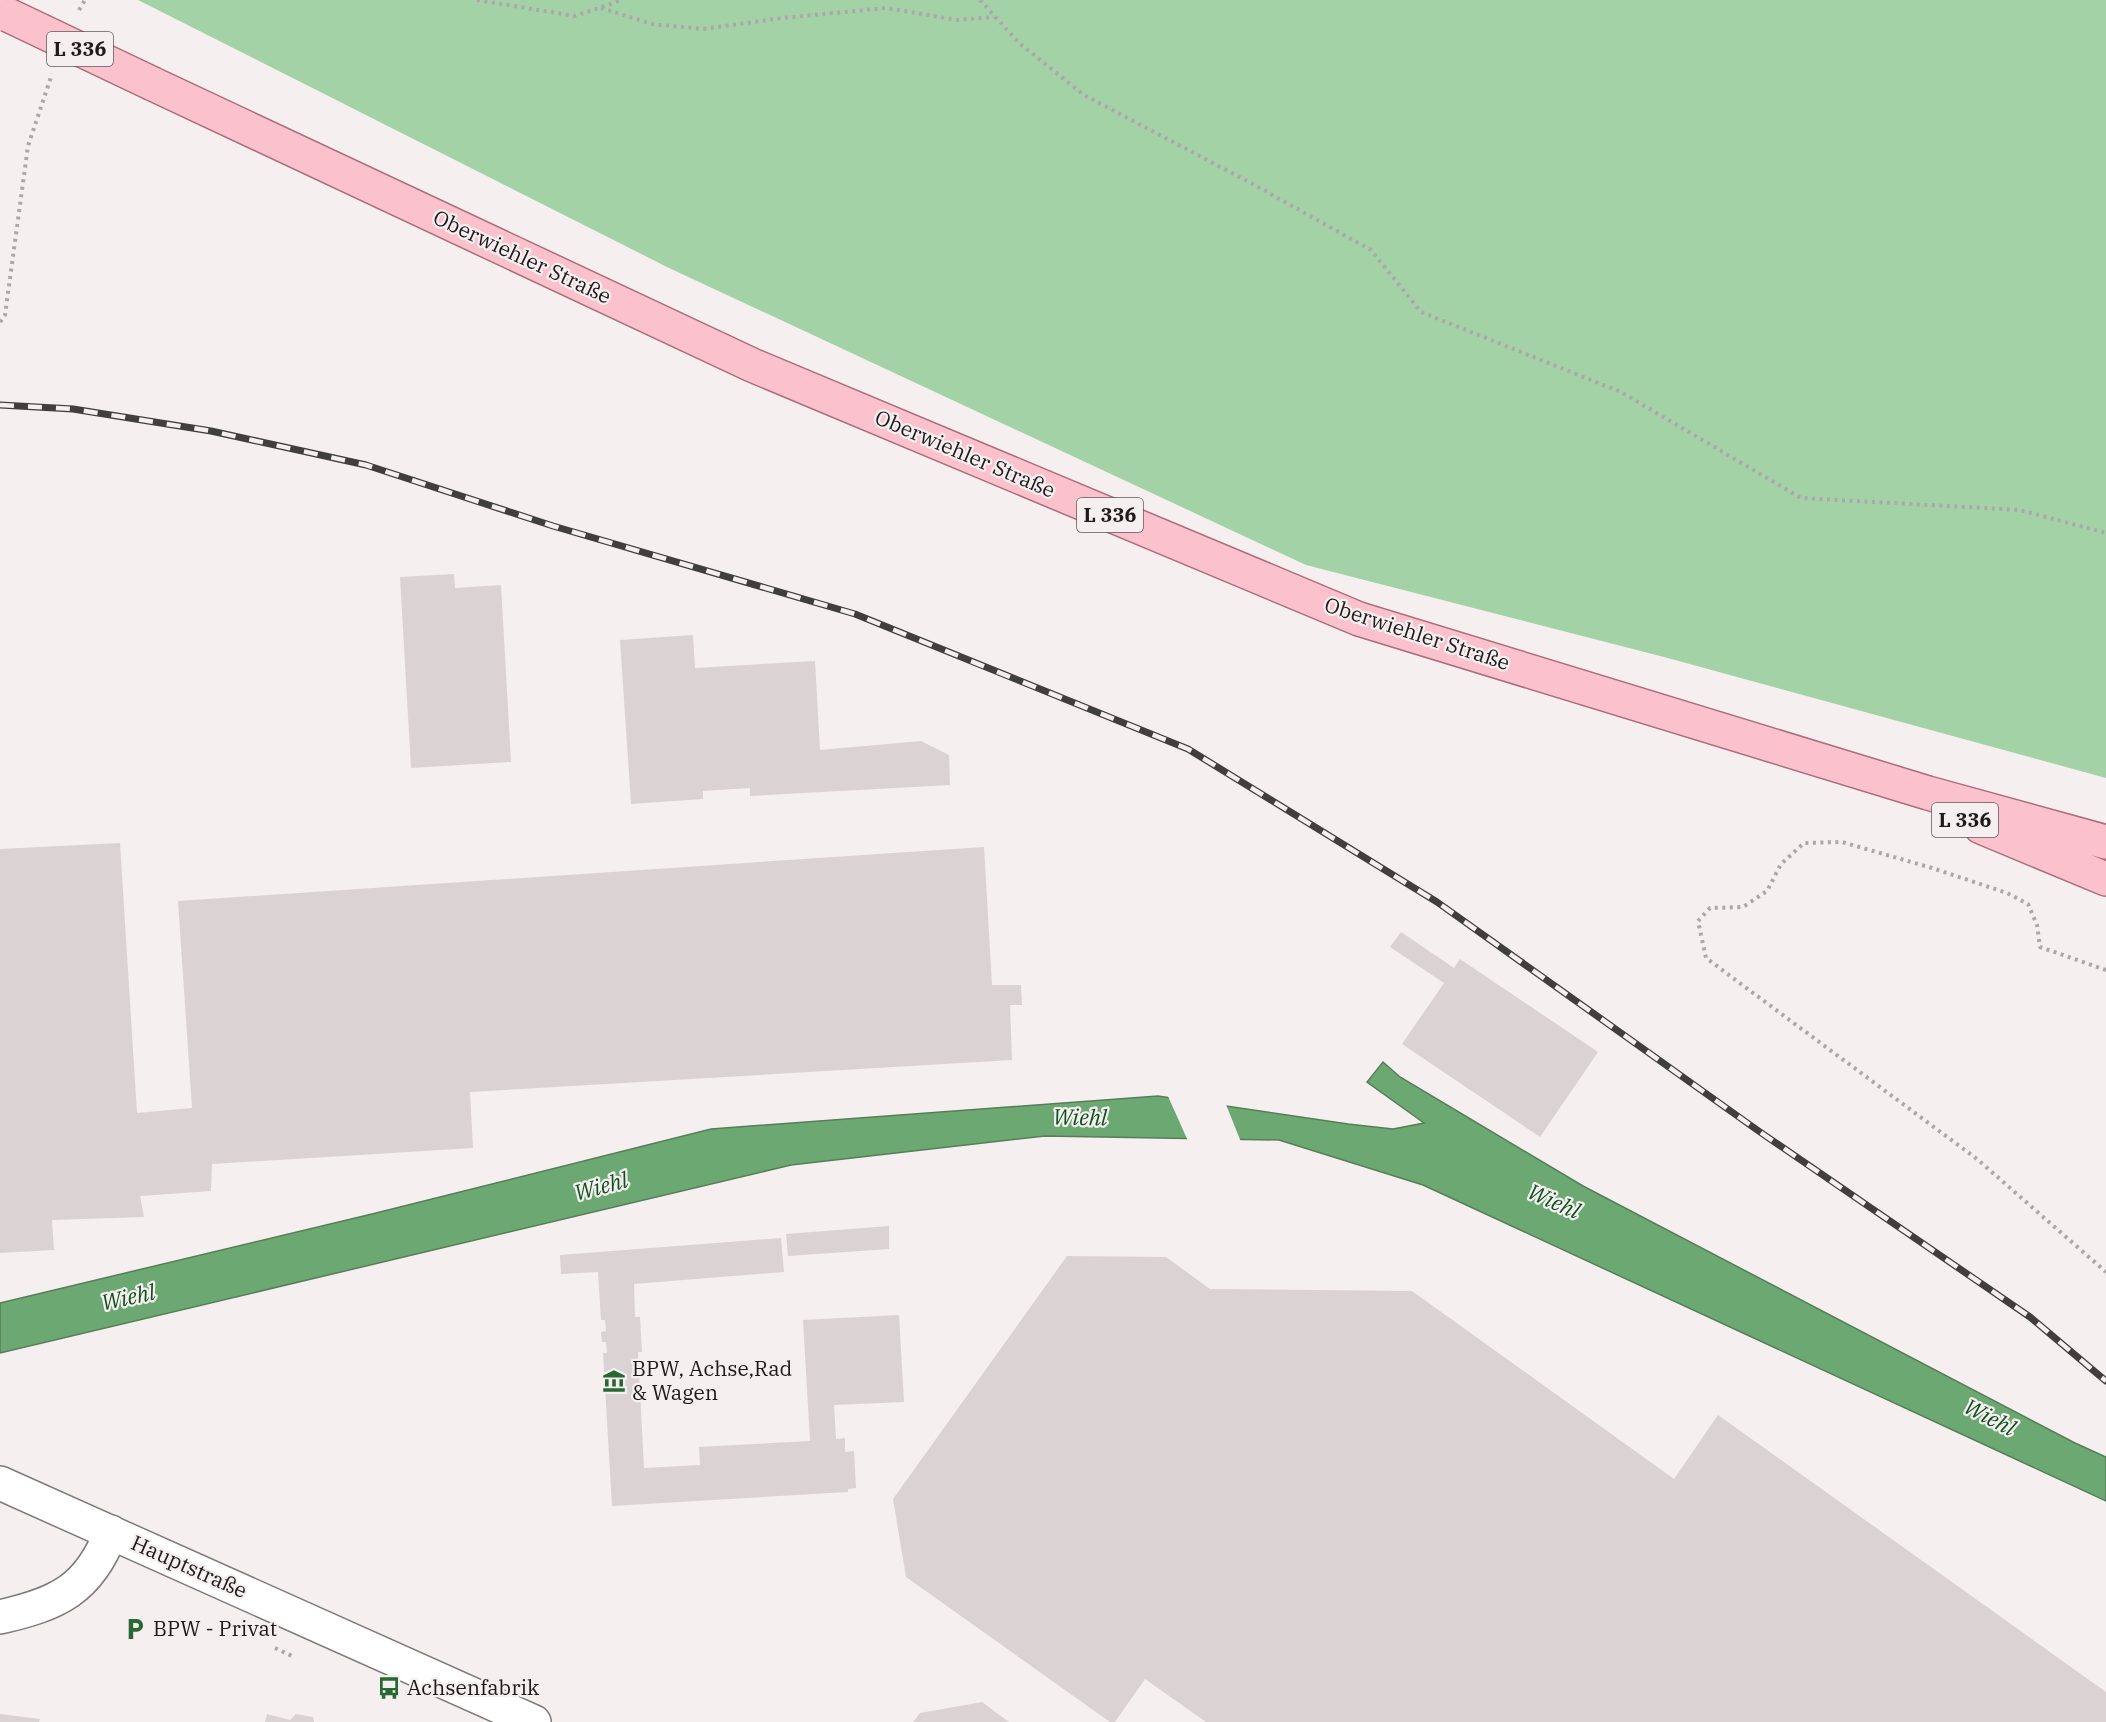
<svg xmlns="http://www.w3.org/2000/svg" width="2106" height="1722" font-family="'IBM Plex Serif',serif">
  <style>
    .green { fill: #a3d2a6 }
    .water { fill: #6ca972; stroke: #557e58; stroke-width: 1.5 }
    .pier { fill: #f6eff0 }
    .building { fill: #dad2d3 }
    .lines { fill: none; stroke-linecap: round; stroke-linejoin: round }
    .minor-casing { stroke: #80797a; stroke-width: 36 }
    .major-casing { stroke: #ac6d7b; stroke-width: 36 }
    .path { stroke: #ada7a8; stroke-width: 4; stroke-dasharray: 3 4.5; stroke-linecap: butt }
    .minor { stroke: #fff; stroke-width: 33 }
    .major { stroke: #fbc2ce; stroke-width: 33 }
    .rail-casing { stroke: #413e3f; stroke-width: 7 }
    .rail { stroke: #f6eff0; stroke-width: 4.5; stroke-dasharray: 14; stroke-linecap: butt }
    .major-bridge-casing { stroke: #ac6d7b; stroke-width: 36; stroke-linecap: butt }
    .major-bridge { stroke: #fbc2ce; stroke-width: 33 }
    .labels { text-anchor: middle; stroke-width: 4.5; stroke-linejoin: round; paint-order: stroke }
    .shield { fill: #f6eff0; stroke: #5f5b5c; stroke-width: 1.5 }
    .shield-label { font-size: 20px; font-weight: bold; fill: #1e1b1c }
    .street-label { font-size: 21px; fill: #1e1b1c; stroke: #f6eff0 }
    .poi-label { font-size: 21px; fill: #1e1b1c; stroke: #f6eff0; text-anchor: start }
    .water-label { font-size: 22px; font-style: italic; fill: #0c511c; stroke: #f6eff0 }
  </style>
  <rect width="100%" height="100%" fill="#f6eff0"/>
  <path class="green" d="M138,0H2106V778L1664,657L1306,565L669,268Z"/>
  <path class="water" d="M1383,1062L1400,1077L1583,1186L2075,1443L2106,1457V1501L1423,1185L1279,1140L1045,1136L791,1165L0,1353V1303L372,1214L711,1129L1158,1096L1348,1124L1393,1129L1424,1123L1367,1082Z"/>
  <path class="pier" d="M1167,1094L1225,1102L1241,1142L1188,1141Z"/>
  <path class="building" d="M454,574L455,588L501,585L511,762L411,768L400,577Z
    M693,635L695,668L815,661L820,750L921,741L949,755L950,785L750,796V788L703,791V799L631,804L620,640Z
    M120,843L137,1113L192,1108L178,901L984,847L992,985H1021L1022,1005H1010L1012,1060L470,1092L473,1148L212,1164L211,1191L140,1196L144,1217L52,1220L54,1250L0,1253V849Z
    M1401,932L1454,968L1460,959L1598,1052L1540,1137L1402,1044L1444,983L1390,947Z
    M889,1226V1249L788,1256L786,1234Z
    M781,1238L784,1272L634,1284L635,1317H640L642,1352H638L644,1468L700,1465L699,1447L810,1441L803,1320L899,1315L904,1402L834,1405L836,1439L845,1438V1452L854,1451L856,1488L848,1489V1492L612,1506L603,1353H607L606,1342H602L601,1332L606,1331L605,1320H601L598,1272L561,1274L560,1255Z
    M1067,1256L1166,1257L1210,1289L1412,1291L1674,1479L1718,1415L2106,1692V1722H1206L1145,1679L1115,1722H1110L906,1577L893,1499Z
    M982,1702L1009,1722H913L920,1713Z
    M0,1714L40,1719L39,1722H0Z
    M267,1714L290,1720L296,1714L313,1717L314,1722H265Z"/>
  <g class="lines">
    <g class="minor-casing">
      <path id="minor" d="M0,1483L534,1722
        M0,1617C57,1604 89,1590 111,1532"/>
    </g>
    <g class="major-casing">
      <path id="major" d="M153,84L752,365L1359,619L1928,793L2106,842
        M1981,827L2106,879"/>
    </g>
    <path class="path" d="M477,0L575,16L622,0
      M980,0L1019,43L1084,95L1249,182L1371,250L1421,312L1621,392L1801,498L2020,510L2106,533
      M601,8L652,24L703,29L782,18L886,8L957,20L994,17
      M79,10L85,0
      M0,322L5,315L28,146L52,74
      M2106,970L2040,947L2037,925L2028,904L2007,893L1932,868L1842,842L1804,843L1781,864L1767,891L1743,907L1710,908L1698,921L1706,958L1977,1159L2106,1272
      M275,1648L292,1656"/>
    <use href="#minor" class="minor"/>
    <use href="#major" class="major"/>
    <g class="rail-casing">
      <path id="rail" d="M0,405L73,409L211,431L366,465L553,526L855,614L1188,749L1437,902L1760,1132L2030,1317L2106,1381"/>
    </g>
    <use href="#rail" class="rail"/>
    <g class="major-bridge-casing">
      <path id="major-bridge" d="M8,15L153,84"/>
    </g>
    <use href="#major-bridge" class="major-bridge"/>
  </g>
  <defs>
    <g id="museum-bare" transform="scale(1.8)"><path d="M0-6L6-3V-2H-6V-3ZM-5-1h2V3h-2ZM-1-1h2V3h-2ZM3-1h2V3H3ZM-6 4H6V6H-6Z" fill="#286832" stroke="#f6eff0" stroke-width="2.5" paint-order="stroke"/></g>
    <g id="parking-bare" transform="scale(1.8)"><path d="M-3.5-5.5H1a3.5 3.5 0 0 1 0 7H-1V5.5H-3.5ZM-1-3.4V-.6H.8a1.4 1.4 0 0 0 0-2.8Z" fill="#286832" stroke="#f6eff0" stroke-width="2.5" paint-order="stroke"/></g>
    <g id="bus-bare" transform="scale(1.8)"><path d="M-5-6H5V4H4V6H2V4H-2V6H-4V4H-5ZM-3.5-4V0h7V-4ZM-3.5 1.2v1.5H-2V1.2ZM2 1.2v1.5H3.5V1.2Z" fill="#286832" stroke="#f6eff0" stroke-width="2.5" paint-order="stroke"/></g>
  </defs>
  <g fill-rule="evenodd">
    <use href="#museum-bare" x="614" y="1381"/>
    <use href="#parking-bare" x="135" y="1629"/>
    <use href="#bus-bare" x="389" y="1688"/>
  </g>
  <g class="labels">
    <g class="shield">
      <rect x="47" y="32" width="66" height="34" rx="4.5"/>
      <rect x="1077" y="498" width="66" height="34" rx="4.5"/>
      <rect x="1932" y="803" width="66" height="34" rx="4.5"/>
    </g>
    <g class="shield-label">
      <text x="80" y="56">L 336</text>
      <text x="1110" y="522">L 336</text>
      <text x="1965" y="827">L 336</text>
    </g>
    <g class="street-label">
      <text transform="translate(522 257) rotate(25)" y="7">Oberwiehler Straße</text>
      <text transform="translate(965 454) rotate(23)" y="7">Oberwiehler Straße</text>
      <text transform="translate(1417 634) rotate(18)" y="7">Oberwiehler Straße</text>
      <text transform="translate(189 1567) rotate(24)" y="7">Hauptstraße</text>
    </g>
    <g class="poi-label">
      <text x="632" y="1376">BPW, Achse,Rad<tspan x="632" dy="24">&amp; Wagen</tspan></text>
      <text x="153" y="1636">BPW - Privat</text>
      <text x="407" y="1695">Achsenfabrik</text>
    </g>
    <g class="water-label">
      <text transform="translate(1080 1117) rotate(1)" y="8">Wiehl</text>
      <text transform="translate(601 1186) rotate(-15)" y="8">Wiehl</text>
      <text transform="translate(1554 1201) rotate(24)" y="8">Wiehl</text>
      <text transform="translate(128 1297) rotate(-12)" y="8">Wiehl</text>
      <text transform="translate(1990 1417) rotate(27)" y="8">Wiehl</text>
    </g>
  </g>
</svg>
